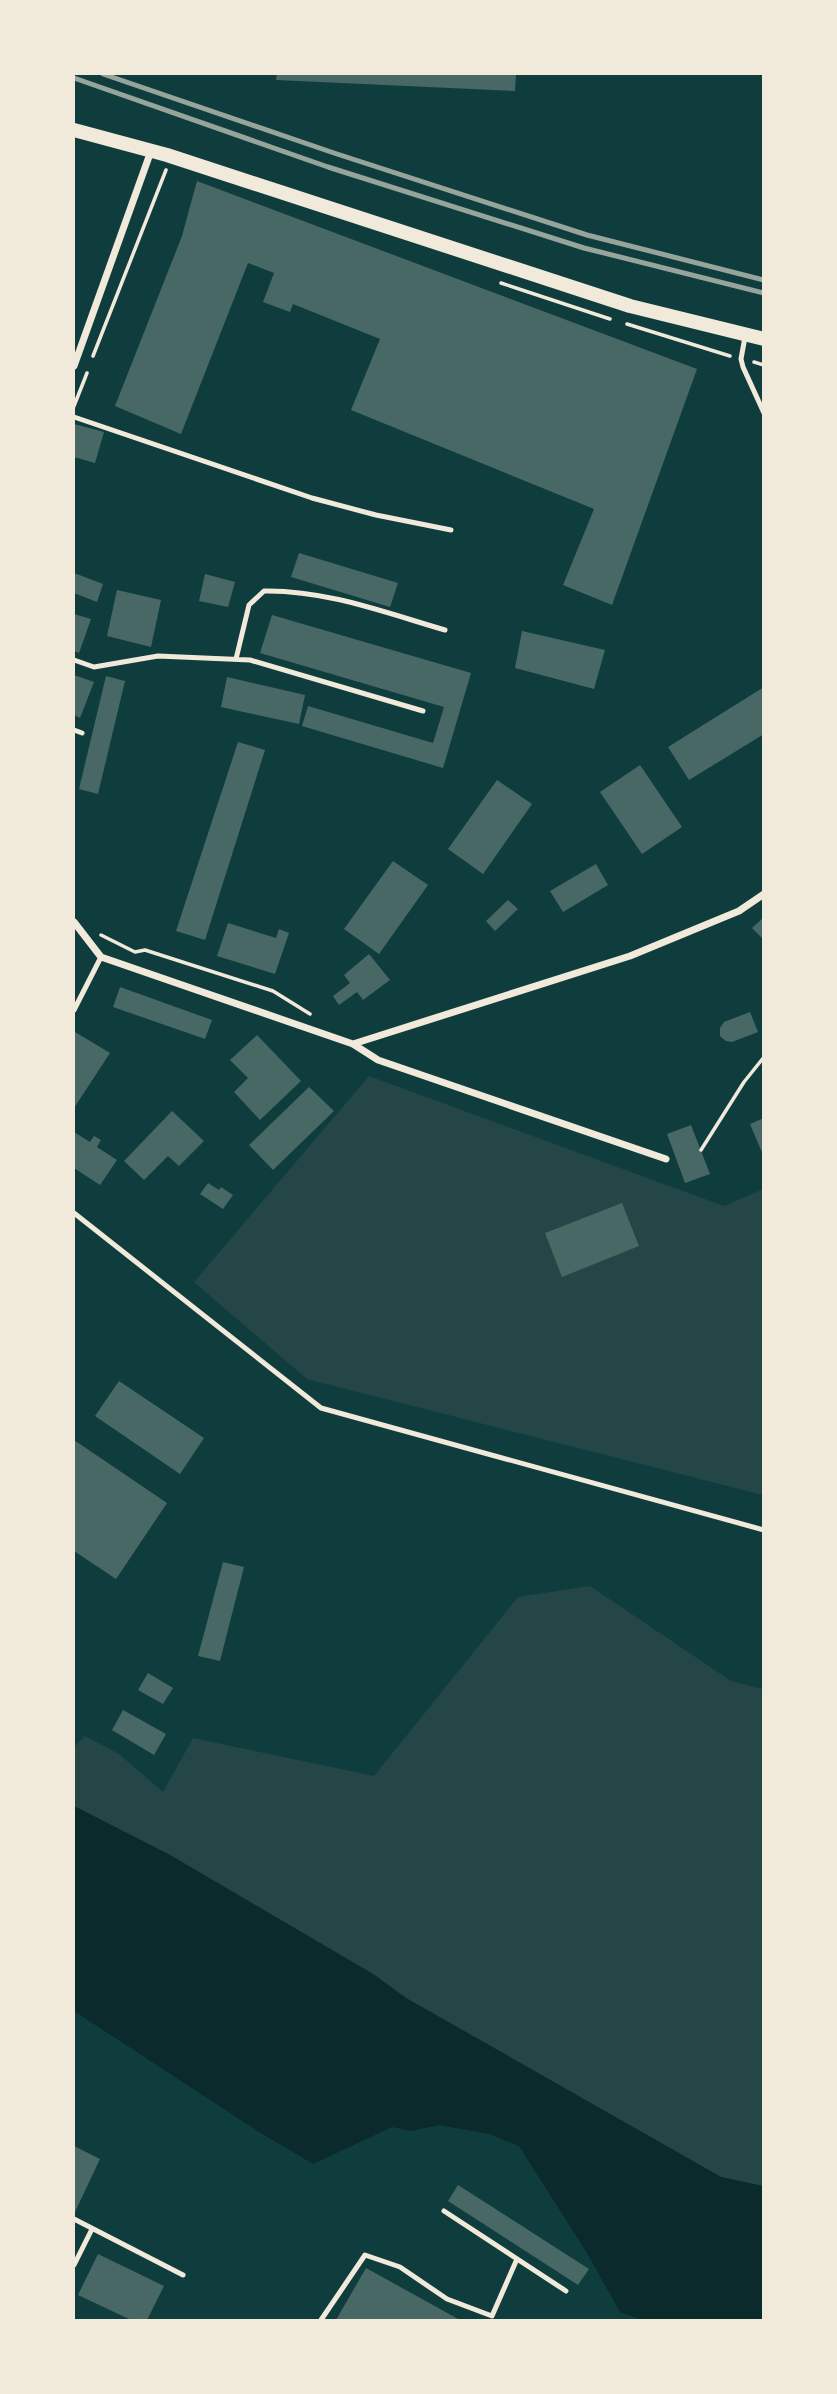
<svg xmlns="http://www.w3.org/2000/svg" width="837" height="2394" font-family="'Exo 2',sans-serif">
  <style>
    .green { fill: #244646 }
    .water { fill: #0a2a2b }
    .building { fill: #486865 }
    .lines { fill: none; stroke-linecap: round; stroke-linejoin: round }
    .path { stroke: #f1e9da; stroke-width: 3.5 }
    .service { stroke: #f1e9da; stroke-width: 5 }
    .minor { stroke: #f1e9da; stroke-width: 7 }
    .secondary { stroke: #f1e9da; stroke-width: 14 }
    .rail { stroke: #97a49c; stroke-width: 5 }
  </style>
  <rect width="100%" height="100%" fill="#0f3d3e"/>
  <path class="green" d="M369,1076L724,1206L763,1189V1495L307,1379L194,1282Z
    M590,1586L731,1681L763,1689V2186L721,2177L406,1998L373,1974L170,1855L74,1806V1747L85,1736L119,1754L163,1792L193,1738L374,1776L518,1597Z"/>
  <path class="water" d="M74,1806L170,1855L373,1974L406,1998L721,2177L763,2186V2320H642L620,2312L587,2253L519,2146L489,2134L439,2125L411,2131L392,2127L313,2164L259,2132L74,2011Z"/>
  <path class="building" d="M277,74H516L515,91L276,80Z
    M197,181L697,369L612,605L563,585L594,509L351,410L380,339L293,304L290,312L263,302L274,273L248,263L181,434L115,406L182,236Z
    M74,424L104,432L95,463L74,457Z
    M299,553L398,583L390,607L291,577Z
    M74,573L103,584L97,602L74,593Z
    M205,574L235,582L228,607L199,601Z
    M117,590L161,600L151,647L107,636Z
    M74,614L91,619L79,653L74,651Z
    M272,615L471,673L443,768L302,726L308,706L433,743L444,707L260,653Z
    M522,631L605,650L594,689L515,668Z
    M74,675L94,682L80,718L74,715Z
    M106,676L125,681L98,794L79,789Z
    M227,677L305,695L299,724L221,707Z
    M764,687V734L689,780L668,747Z
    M238,742L265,750L205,940L176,931Z
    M640,765L682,827L642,854L600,792Z
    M497,780L532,804L483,874L448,849Z
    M393,861L428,885L379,954L344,929Z
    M596,864L608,885L563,912L550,891Z
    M508,900L518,909L495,931L486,921Z
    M764,917V940L752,928Z
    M228,923L276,938L279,929L289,933L275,974L217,956Z
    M369,954L390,980L363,1000L357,992L339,1005L333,996L350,983L344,975Z
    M120,987L212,1020L205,1039L113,1007Z
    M750,1012L758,1032L732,1042L726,1041L720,1036V1028L724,1022Z
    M75,1032L110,1053L74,1108V1035Z
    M257,1035L301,1081L260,1120L234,1092L248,1078L230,1060Z
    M309,1087L334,1111L273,1170L249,1145Z
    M172,1111L204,1141L179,1166L168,1156L144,1180L124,1161Z
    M764,1118V1155H763L750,1124Z
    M691,1125L710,1174L685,1183L667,1134Z
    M74,1132L90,1142L94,1136L101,1140L97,1147L117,1160L100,1185L74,1168Z
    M208,1183L219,1190L221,1187L233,1195L223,1209L200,1194Z
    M622,1203L639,1246L562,1277L545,1233Z
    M119,1381L204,1438L180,1474L95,1416Z
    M74,1440L167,1503L116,1579L74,1551Z
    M223,1562L244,1567L220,1661L198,1656Z
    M148,1673L173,1688L163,1704L138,1690Z
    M123,1710L166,1734L154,1755L112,1730Z
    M74,2146L100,2159L74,2214Z
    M458,2185L589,2269L578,2285L448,2201Z
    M98,2254L164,2286L147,2320H131L78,2295Z
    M366,2268L460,2320H336Z"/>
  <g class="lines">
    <path class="path" d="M501,283L610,319
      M627,324L730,356
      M93,356L166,170
      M754,362L764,365
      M74,406L87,373
      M101,935L135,952L145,950L273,991L310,1014
      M701,1150L744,1082L764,1057"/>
    <path class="service" d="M745,337L741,359L743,367L764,413
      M74,417L312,498L376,515L451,530
      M236,659L249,605L264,591C327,590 386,613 445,630
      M74,660L94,667L158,656L250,660L423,711
      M74,730L82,733
      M74,1010L101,957
      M74,1213L321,1408L764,1530
      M444,2211L566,2291
      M74,2219L183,2275
      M74,2265L92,2229
      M321,2320L365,2255L400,2267L447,2299L492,2316L517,2259"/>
    <path class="minor" d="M74,366L151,151
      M74,922L101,957L353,1044L378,1060L666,1159
      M353,1044L630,956L739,911L764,894"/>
    <path class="secondary" d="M74,130L167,155L630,306L764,339"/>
    <path class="rail" d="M103,74L334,153L587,235L764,280
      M74,78L328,167L584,248L764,293"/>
  </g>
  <rect width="837" height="2394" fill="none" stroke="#f1e9da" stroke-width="150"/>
</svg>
